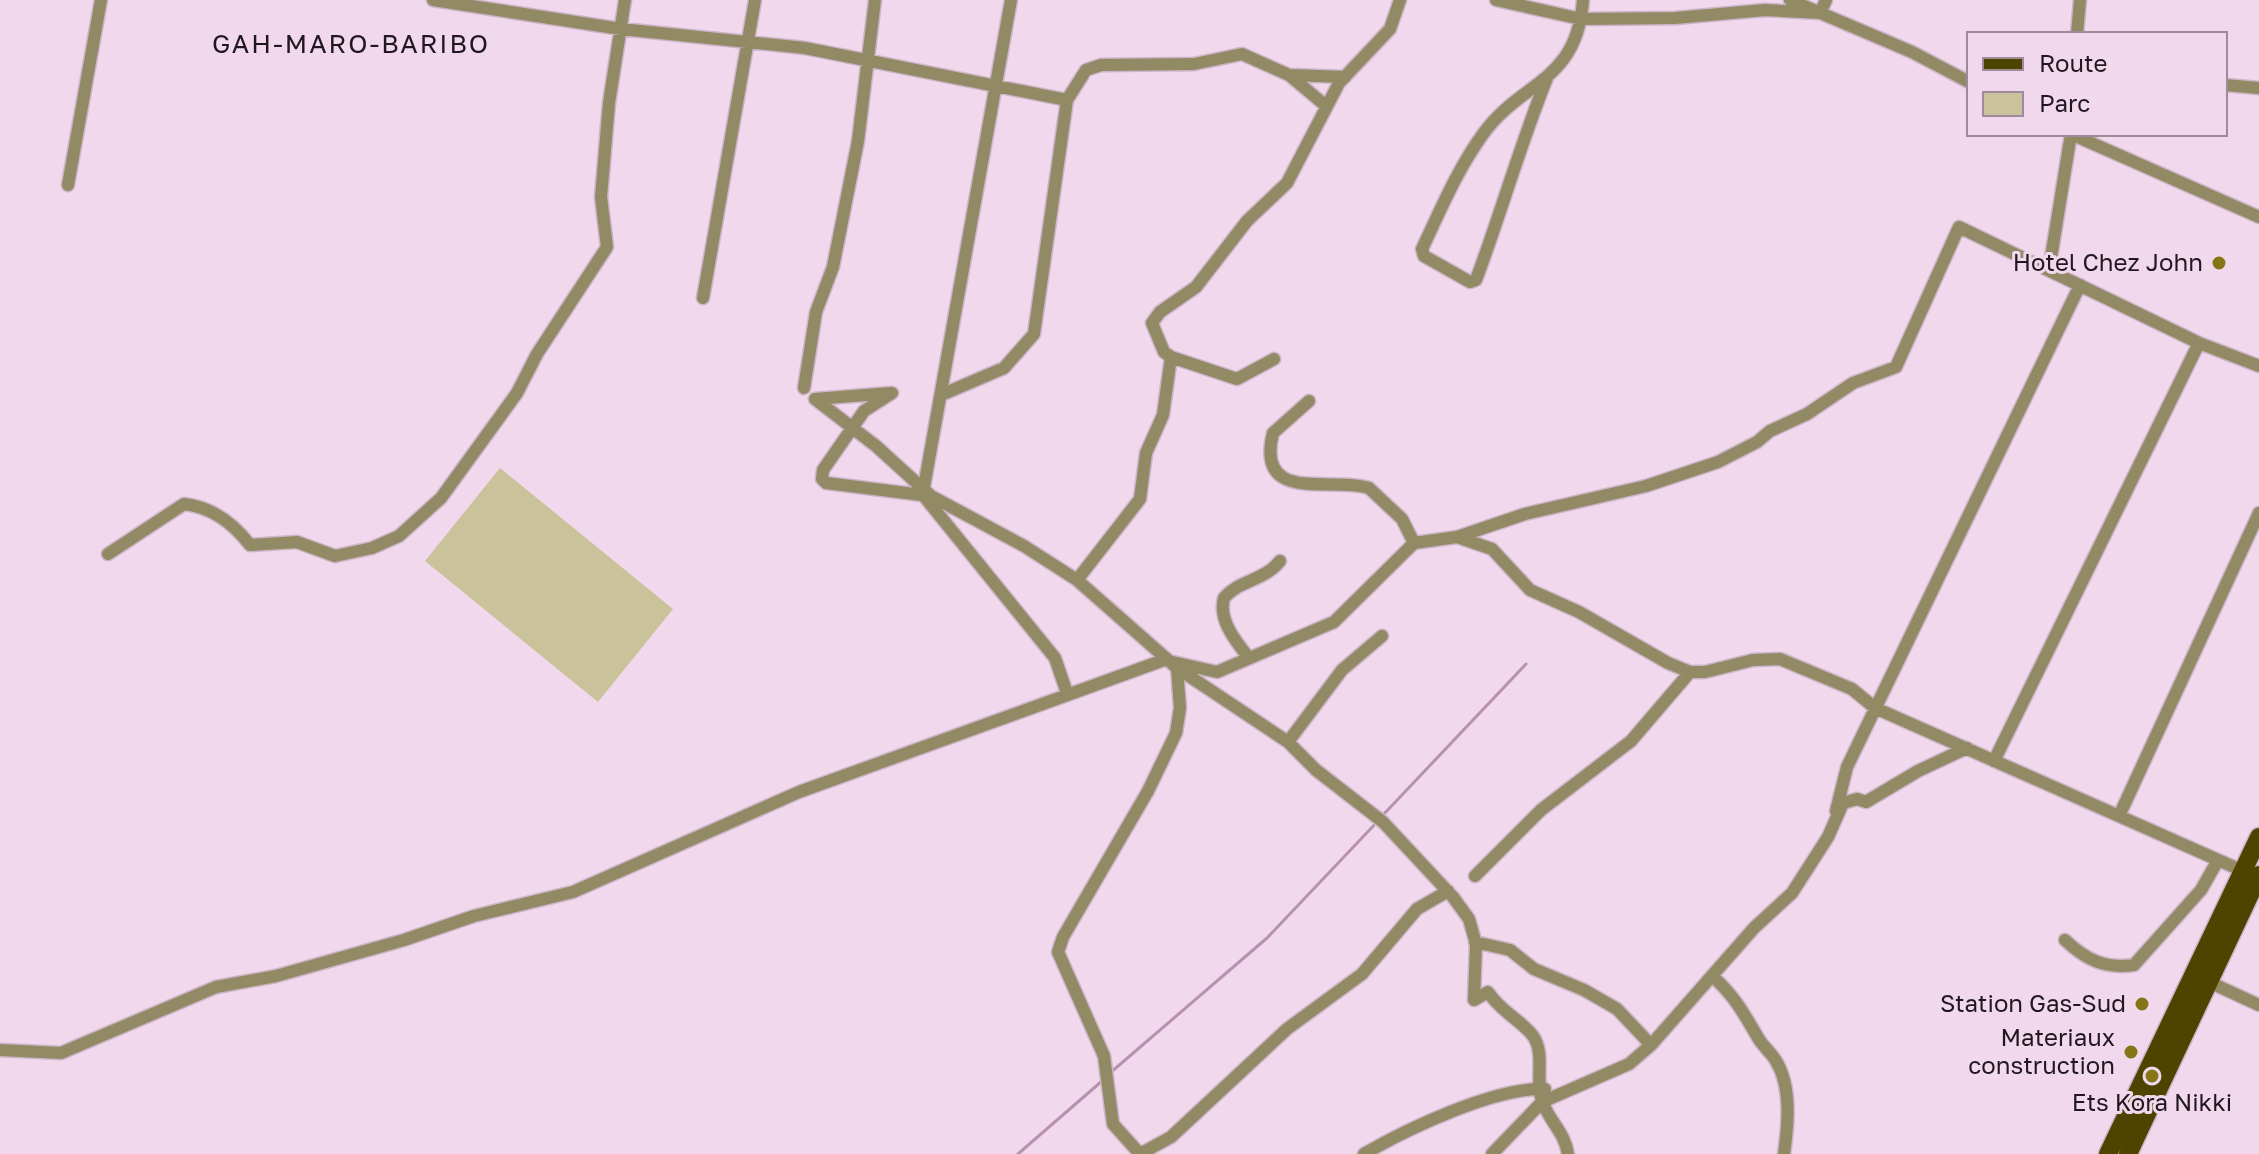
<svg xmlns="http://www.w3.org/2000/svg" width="2259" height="1154" font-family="'Golos Text',sans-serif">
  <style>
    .park { fill: #c9c29b }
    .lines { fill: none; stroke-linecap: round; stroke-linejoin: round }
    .stream { stroke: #b692af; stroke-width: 3 }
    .minor-casing { stroke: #ccb5c7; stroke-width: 15 }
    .primary-casing { stroke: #ccb5c7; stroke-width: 21 }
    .minor { stroke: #928a65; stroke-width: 12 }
    .primary { stroke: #4f4300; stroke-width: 18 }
    .poi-dot { fill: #857517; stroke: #f2d8ec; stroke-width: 3 }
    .labels { text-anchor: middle; stroke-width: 6; stroke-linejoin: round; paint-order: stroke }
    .poi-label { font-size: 24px; fill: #21181f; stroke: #f2d8ec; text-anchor: end }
    .neighbourhood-label { font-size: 26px; letter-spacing: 2px; fill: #21181f; stroke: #f2d8ec }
  </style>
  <rect width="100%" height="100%" fill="#f2d8ec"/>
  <path class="park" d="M500,468L673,609L598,702L425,561Z"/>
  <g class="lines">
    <path class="stream" d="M1383,815L1526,664
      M1110,1073L1267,938L1378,821
      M1018,1154L1102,1081"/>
    <g class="minor-casing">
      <path id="minor" d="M433,0L621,29L805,48L1067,100
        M1496,0L1581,19L1675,18L1765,10L1820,13L1826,0
        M1790,0L1912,52L1969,82
        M2077,34L2080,0
        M1289,75L1326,106
        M1547,78C1520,145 1501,213 1476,280L1470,282L1424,256L1422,249C1441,209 1457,170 1483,134C1522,80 1577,83 1583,0
        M2225,85L2259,88
        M2071,134L2259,217
        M68,185L101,0
        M2049,270L2071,134
        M703,298L755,0
        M1274,359L1237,379L1171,357L1164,352L1152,323L1160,312L1196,287L1247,221L1287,183L1339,83L1390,29L1400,0
        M804,388L816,312L833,267L858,141L875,0
        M892,393L864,411L823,470L822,479L826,483L930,496
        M941,395L1004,368L1034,334L1067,100L1086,70L1101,65L1194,64L1242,54L1289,75L1345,77
        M815,399L876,446L931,496L1024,546L1077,580L1177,668L1180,708L1176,733L1148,791L1063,937L1058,952L1104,1056L1113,1124L1140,1154
        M815,399L891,393
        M1309,401L1273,433C1255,505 1332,476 1369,488L1402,519L1414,543
        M924,487L1011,0
        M923,495L1055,658L1067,693
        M1457,537L1525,514L1646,486L1718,462L1757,442L1770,431L1807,414L1853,383L1896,367L1959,227L2199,343L2259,366
        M108,554L184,504C212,507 233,523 250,545L297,542L335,556L372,548L399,536L441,498L517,393L537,354L607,247L601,197L609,103L625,0
        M1077,580L1140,499L1146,453L1163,415L1171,357
        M1249,658C1236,642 1218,620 1224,598C1239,580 1264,581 1280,561
        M1177,668L1288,742L1316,770L1383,822L1453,897L1469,919L1476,944L1474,1000L1488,992C1501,1012 1521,1020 1533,1036C1546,1054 1534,1082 1543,1103C1550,1122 1565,1133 1568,1154
        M1288,742L1342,670L1382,636
        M1994,761L2199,343
        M1836,811L1847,767L2080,285
        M2119,816L2259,513
        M1475,876L1541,810L1631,741L1690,672
        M2065,940C2086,960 2105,969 2134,965L2201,890L2218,860
        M1475,942L1510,950L1534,969L1584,990L1617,1009L1651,1045
        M1712,976C1733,994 1743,1012 1757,1036C1762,1046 1771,1052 1776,1061C1792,1087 1788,1126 1784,1154
        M2209,982L2259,1005
        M0,1050L61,1053L216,987L276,976L404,940L474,916L573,892L799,792L1164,660L1217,672L1334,622L1414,543L1457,537L1492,549L1530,590L1579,612L1668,663L1690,672H1705L1753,660L1780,659L1852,689L1875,708L2243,871
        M1140,1154L1171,1137L1287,1029L1362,974L1417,909L1448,891
        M1364,1154C1407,1129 1495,1087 1545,1089
        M1492,1154L1542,1102L1629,1064L1651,1045L1754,928L1792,893L1828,837L1843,803L1857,799L1866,802L1918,771L1967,748"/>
    </g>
    <g class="primary-casing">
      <path id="primary" d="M2108,1154L2259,837
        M2128,1154L2259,875"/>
    </g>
    <use href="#minor" class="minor"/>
    <use href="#primary" class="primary"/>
  </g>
  <g class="poi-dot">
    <circle cx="2219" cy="263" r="8"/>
    <circle cx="2142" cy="1004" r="8"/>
    <circle cx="2131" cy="1052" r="8"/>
    <circle cx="2152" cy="1076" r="8"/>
  </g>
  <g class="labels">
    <g class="poi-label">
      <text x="2203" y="271">Hotel Chez John</text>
      <text x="2126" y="1012">Station Gas-Sud</text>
      <text x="2115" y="1046">Materiaux<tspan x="2115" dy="28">construction</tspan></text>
      <text x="2152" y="1111" text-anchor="middle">Ets Kora Nikki</text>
    </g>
    <g class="neighbourhood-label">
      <text x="351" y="53">GAH-MARO-BARIBO</text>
    </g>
  </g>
  <rect x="1967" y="32" width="260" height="104" fill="#f2d8ec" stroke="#9e8b9a" stroke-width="2"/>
  <rect x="1983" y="58" width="40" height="12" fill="#4f4300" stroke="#9e8b9a" stroke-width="2"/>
  <text x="2039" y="72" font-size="24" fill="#21181f">Route</text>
  <rect x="1983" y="92" width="40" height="24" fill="#c9c29b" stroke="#9e8b9a" stroke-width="2"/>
  <text x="2039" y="112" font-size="24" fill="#21181f">Parc</text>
</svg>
